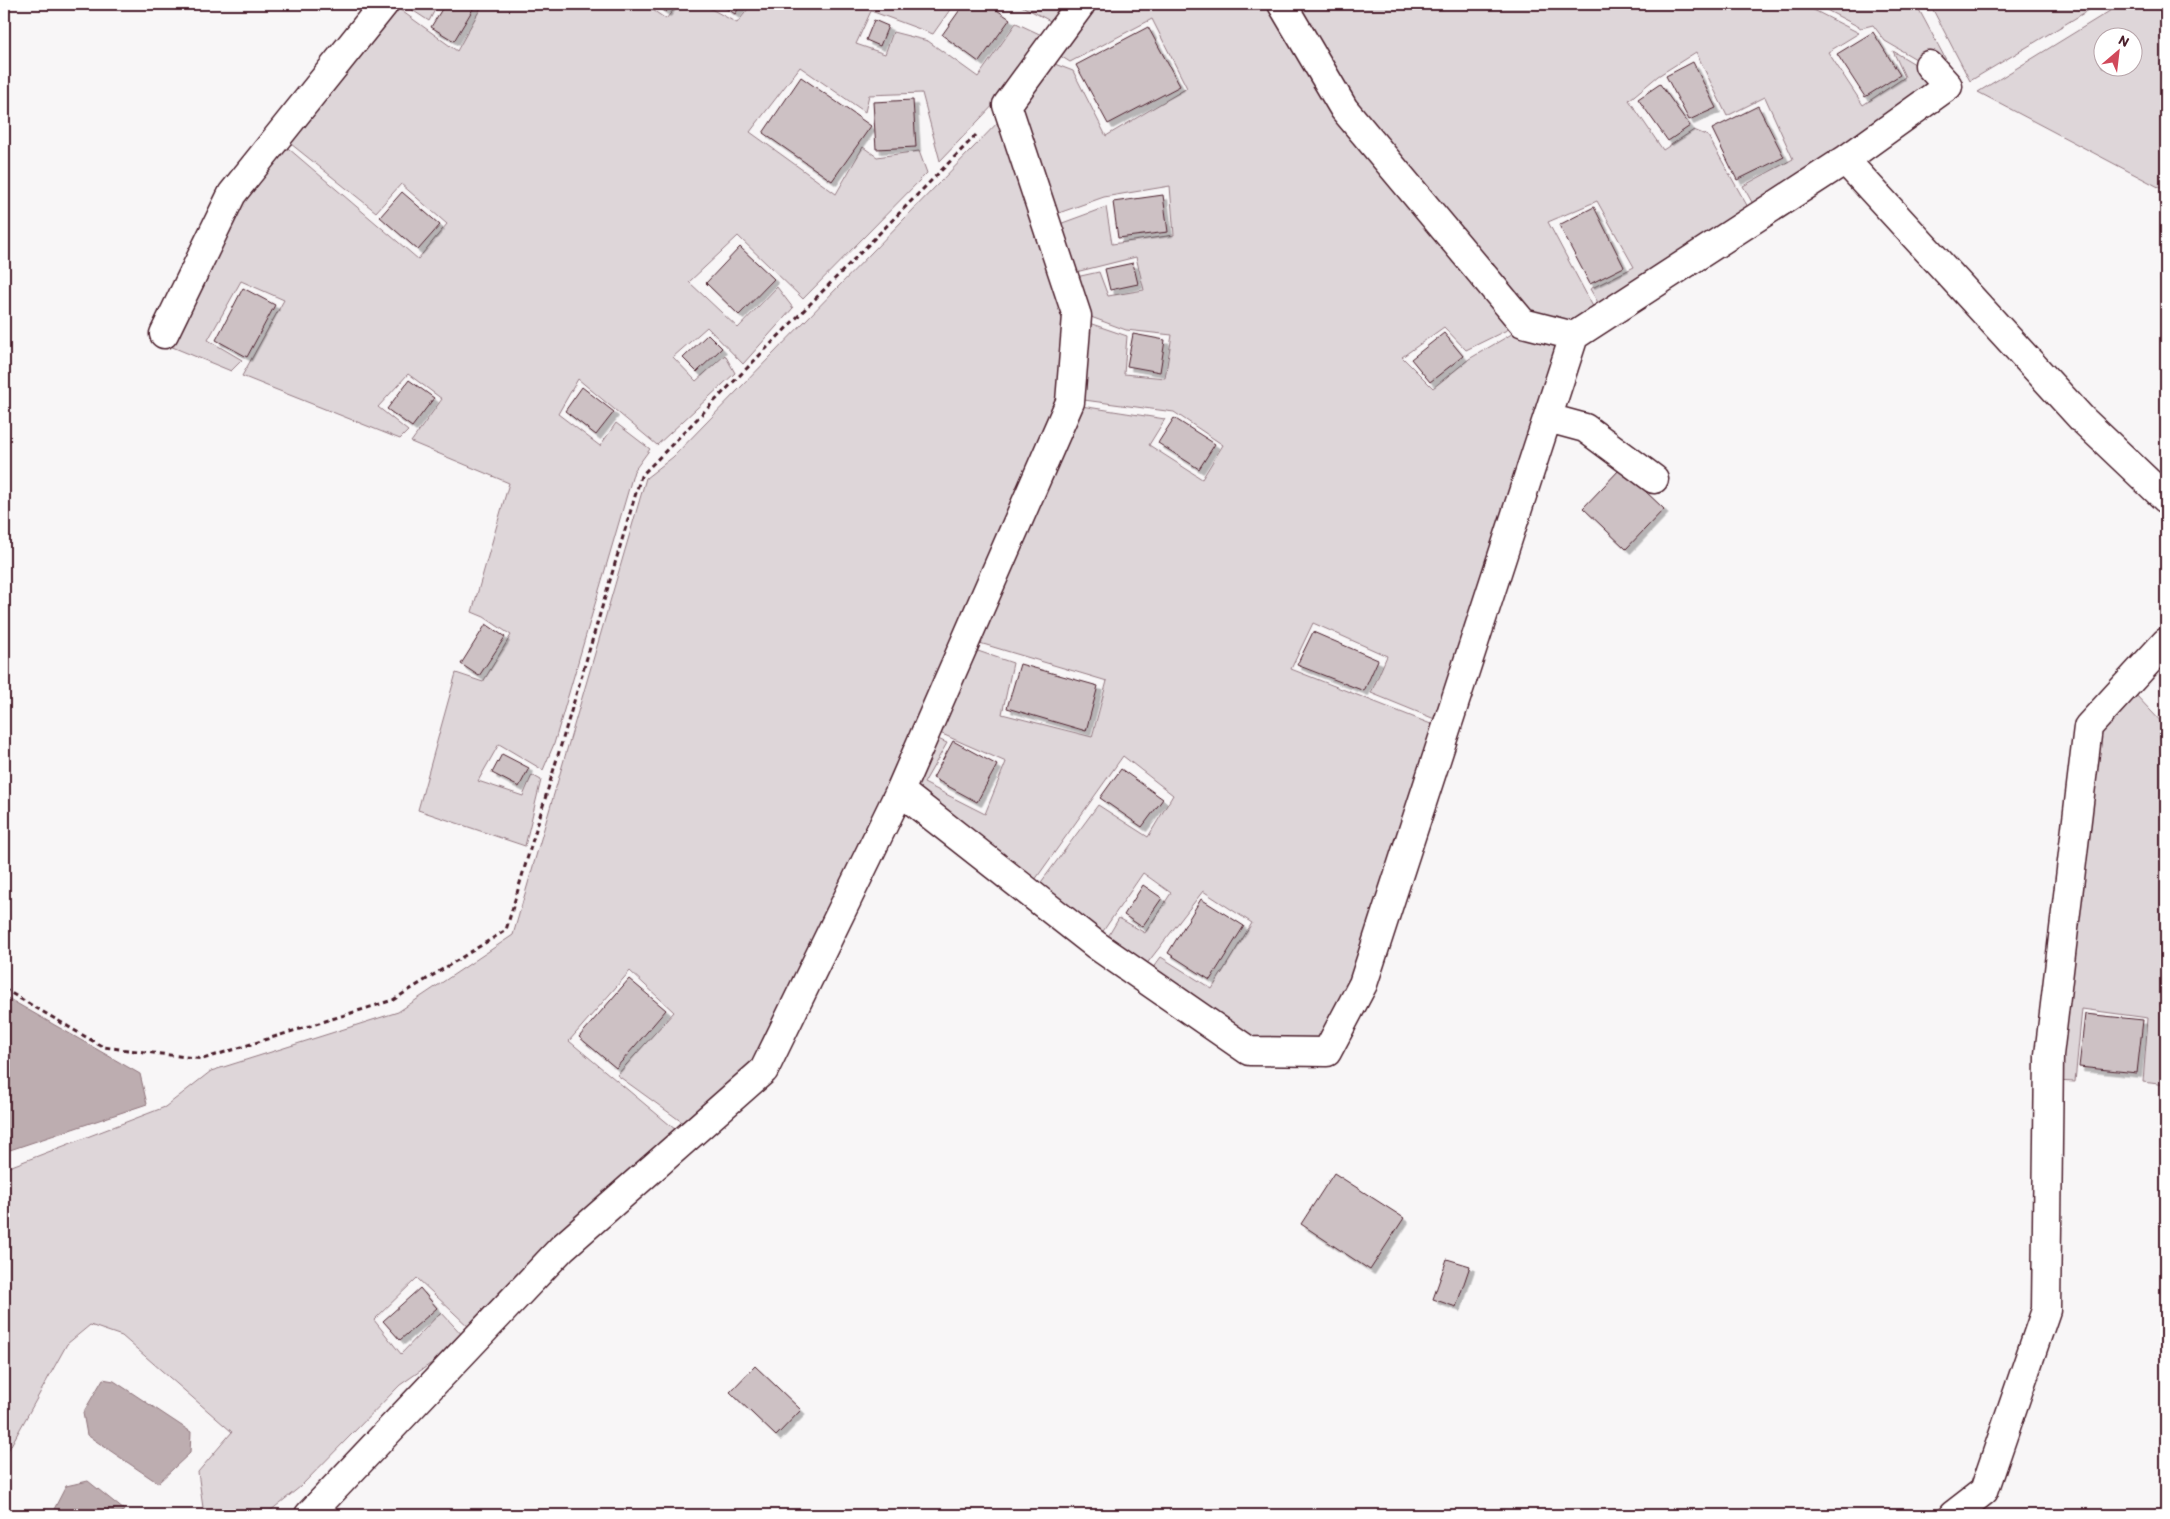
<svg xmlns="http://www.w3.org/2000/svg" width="2170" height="1519" font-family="Itim,sans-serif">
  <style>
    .green { fill: #ded6d9; stroke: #947a82; fill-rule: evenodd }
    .water { fill: #bdadb0; stroke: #8f747b }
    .building { fill: #cdc1c4; stroke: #4a1f2b; filter: url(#shadow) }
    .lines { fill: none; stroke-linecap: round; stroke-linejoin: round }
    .street-casing { stroke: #4a1f2b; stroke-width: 31 }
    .path { stroke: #4a1f2b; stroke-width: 3; stroke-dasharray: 5 4; stroke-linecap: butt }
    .street { stroke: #fff; stroke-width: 28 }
  </style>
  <defs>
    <filter id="shadow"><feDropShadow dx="4.5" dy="4.5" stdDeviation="0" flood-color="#0004"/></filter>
  </defs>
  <rect width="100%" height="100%" fill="#f8f6f7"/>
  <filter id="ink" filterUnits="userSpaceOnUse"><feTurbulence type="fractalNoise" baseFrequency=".02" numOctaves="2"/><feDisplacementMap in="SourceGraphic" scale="10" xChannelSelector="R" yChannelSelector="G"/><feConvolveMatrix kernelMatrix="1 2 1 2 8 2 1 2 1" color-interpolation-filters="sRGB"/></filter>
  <g filter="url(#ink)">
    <path class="green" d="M392,4L457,51L483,4H644L666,19L678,4H702L737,23L752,4H954L933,34L871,11L856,44L885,54L893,32L928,41L978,77L1016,23L1048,38L999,99L940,161L922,93L869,95L865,112L800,67L750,132L836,194L863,147L877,157L919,151L927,173L803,299L738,236L689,282L738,328L777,287L793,308L743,364L707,327L673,357L696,381L725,355L735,373L657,445L578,379L558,414L600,446L616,423L650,449L634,471L554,744L543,770L499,744L478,781L523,796L532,775L541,780L525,846L418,810L456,673L483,682L511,635L484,617L472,612L509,483L411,442L442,399L408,374L378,407L408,431L400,439L242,376L284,300L241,281L208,340L242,360L231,371L165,344L240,197L282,143L418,259L447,224L401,184L376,212L286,140Z
      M403,4H438L429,21Z
      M1018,4H1071L1056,24Z
      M1089,4H1275L1515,326L1466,350L1444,327L1402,357L1433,388L1469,359L1522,328L1570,341L1442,722L1371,693L1387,656L1313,623L1291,669L1441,728L1356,981L1325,1044H1248L1148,974L1161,957L1212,989L1252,923L1203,891L1142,970L1106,940L1119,918L1145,933L1171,893L1143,873L1097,940L1036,889L1098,805L1148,837L1173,795L1123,756L1030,887L907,788L931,736L947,743L924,783L985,814L1006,762L933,730L972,649L1013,663L1002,714L1092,737L1107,681L973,641L1081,406L1165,419L1149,445L1202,479L1223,445L1174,412L1084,400L1089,323L1127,336L1124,374L1165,378L1172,335L1126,330L1091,317L1076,277L1099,272L1108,296L1144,290L1136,257L1076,272L1057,225L1106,207L1112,244L1174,235L1170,186L1104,197L1053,215L1015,106L1047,61L1073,71L1106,136L1187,88L1152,19L1070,62L1054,52Z
      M1289,4H1802L1859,33L1828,52L1863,105L1905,77L1893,51L1925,70L1941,86L1753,204L1743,186L1793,159L1765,97L1727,116L1696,52L1658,76L1629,100L1663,150L1694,130L1708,136L1749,209L1603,311L1590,289L1634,267L1597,201L1548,222L1598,316L1574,330L1524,317L1348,103Z
      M1815,4H1916L1959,84L1885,41L1873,25L1861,28Z
      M1930,4H2099L1970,81Z
      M2121,4H2156L2163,11L2166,9V191L1978,92ZM2102,38H2132V68H2102Z
      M1005,115L1070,318L1062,397L898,781L760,1068L682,1122L617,1075L674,1012L630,971L569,1041L676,1130L472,1330L417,1278L374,1320L401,1354L441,1312L466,1339L400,1385L300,1487L265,1515H204L198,1472L232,1432L122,1336L90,1325L67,1344L4,1458V1169L165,1107L211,1071L398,1012L513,935L646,478L673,457Z
      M2135,694L2166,727V1085L2143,1082L2148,1018L2082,1009L2075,1082L2055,1081L2095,734Z"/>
    <path class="water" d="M4,996L140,1074L147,1104L4,1152Z
      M103,1379L114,1381L191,1432L190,1453L158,1483L87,1435L83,1413Z
      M88,1481L124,1510L120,1515H51L66,1486Z"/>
    <path class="building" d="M445,4H476L454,41L431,27Z
      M655,4H672L666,12Z
      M721,4H742L735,14Z
      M964,4H988L1010,19L979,62L942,35Z
      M874,20L888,26L880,46L866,40Z
      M1148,27L1180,86L1108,124L1076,65Z
      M1873,32L1900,75L1865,97L1837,54Z
      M1693,62L1716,108L1689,120L1666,76Z
      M801,77L871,126L832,181L763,133Z
      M1660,84L1690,126L1668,141L1638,99Z
      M913,100L916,147L876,149L873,102Z
      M1758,106L1784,157L1737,180L1712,129Z
      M402,192L440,225L418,250L380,217Z
      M1163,195L1168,232L1118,238L1113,202Z
      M1594,207L1624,267L1590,284L1559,225Z
      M740,247L774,279L739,315L706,283Z
      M1133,263L1138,284L1110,290L1105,269Z
      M243,288L275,305L247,357L216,340Z
      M1444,333L1463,356L1430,382L1411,359Z
      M708,334L722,348L697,372L683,358Z
      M1133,334L1165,340L1160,372L1127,366Z
      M409,380L434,398L412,427L387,409Z
      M582,387L614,412L596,435L565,411Z
      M1174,418L1215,444L1199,469L1158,443Z
      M1621,468L1664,509L1626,549L1583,508Z
      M486,624L505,637L479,676L461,664Z
      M1313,632L1378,660L1364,691L1297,665Z
      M1020,664L1098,686L1086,731L1007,708Z
      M953,741L997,765L977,802L933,778Z
      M502,754L529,768L519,787L492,773Z
      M1121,769L1163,799L1142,827L1100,798Z
      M1143,885L1162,898L1142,927L1124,915Z
      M1201,899L1244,926L1210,980L1168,953Z
      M629,979L666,1010L616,1068L579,1037Z
      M2085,1014L2143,1020L2137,1073L2079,1067Z
      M1334,1173L1404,1218L1370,1270L1301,1224Z
      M1447,1259L1470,1266L1456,1307L1433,1299Z
      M420,1288L437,1308L400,1340L383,1321Z
      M755,1366L801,1410L776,1436L730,1392Z"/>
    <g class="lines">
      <g class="street-casing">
        <path id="street" d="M1282,4L1344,109L1523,323L1574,336L1845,160L2083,420L2166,499
          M1845,160L1948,86L1929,65
          M164,334L232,194L384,4
          M1548,418L1585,428L1654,479
          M900,791L1096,945L1249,1051L1327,1052L1363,984L1574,336
          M309,1515L562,1248L764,1070L900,791L1070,402L1077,316L1007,105L1081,4
          M1953,1515L1984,1491L2046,1310L2049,1055L2088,727L2166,642"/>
      </g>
      <path class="path" d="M4,989L103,1047L203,1059L393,1000L506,930L641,476L978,133"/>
      <use href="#street" class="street"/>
    </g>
  </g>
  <rect width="2170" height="1519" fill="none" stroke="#fff" stroke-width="20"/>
  <rect x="10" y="10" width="2150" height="1499" fill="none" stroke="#4a1f2b" stroke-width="2" filter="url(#ink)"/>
  <g transform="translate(2118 52) rotate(28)"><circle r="24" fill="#ffffff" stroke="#b7a5aa"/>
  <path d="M0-4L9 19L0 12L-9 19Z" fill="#d1495b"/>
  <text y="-8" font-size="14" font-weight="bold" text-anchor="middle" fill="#4a1f2b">N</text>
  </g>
</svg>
